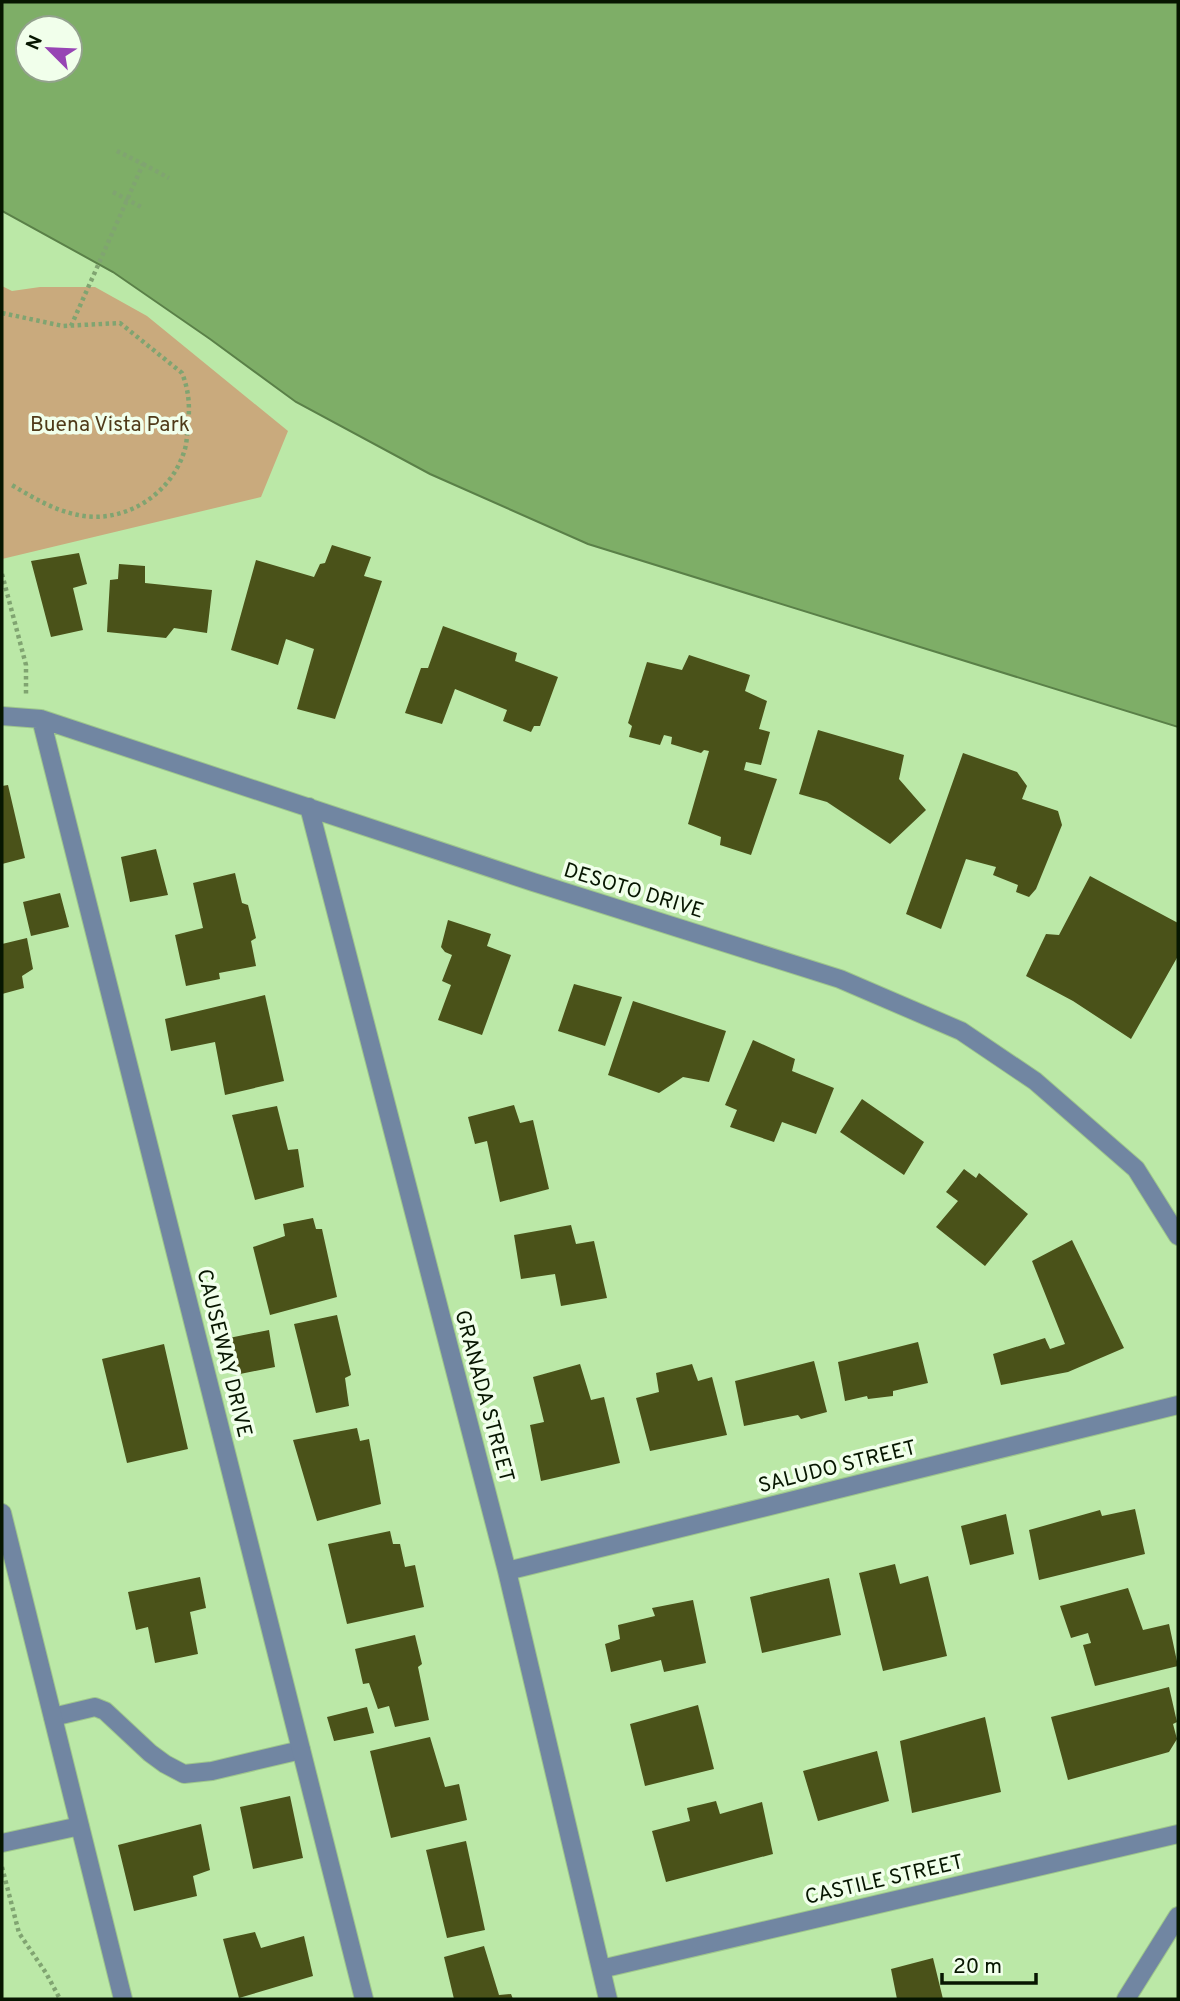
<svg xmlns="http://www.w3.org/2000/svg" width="1180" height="2001" font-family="Overpass,sans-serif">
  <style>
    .green { fill: #c9aa7d }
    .water { fill: #7eae67; stroke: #5a8048; stroke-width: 2; fill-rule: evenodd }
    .building { fill: #4a5219 }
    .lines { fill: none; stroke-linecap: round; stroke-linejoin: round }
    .service-casing { stroke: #9ec68c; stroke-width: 20 }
    .minor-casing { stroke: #9ec68c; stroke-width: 20 }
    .path { stroke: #80a471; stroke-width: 4.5; stroke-dasharray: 3.5 3.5; stroke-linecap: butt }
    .service { stroke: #7186a2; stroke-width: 18 }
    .minor { stroke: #7186a2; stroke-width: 18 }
    .labels { text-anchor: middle; stroke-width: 7; stroke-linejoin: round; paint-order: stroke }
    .park-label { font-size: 21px; fill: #4f3a19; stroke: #f1ffeb }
    .street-label { font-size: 21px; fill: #071601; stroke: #f1ffeb }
  </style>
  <rect width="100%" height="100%" fill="#bbe8a7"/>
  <path class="green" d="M2,286L12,291L40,287H95L147,316L288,431L261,497L2,559Z"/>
  <path class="water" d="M2,2H1178V727L588,544L430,474L296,402L210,339L113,272L2,211ZM28,28H70V70H28Z"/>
  <path class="building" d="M332,545L371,557L364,576L382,581L335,719L297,709L314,649L286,639L278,665L231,650L256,560L314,577L320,564L325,563Z
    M79,553L87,584L73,588L83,630L51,637L31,561Z
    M119,564L145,566V583L212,590L207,633L174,628L166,638L107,632L110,580L118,579Z
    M443,626L517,653L515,661L558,677L540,726H534L531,732L503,721L507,710L455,689L442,724L405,713L421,668H428Z
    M689,655L750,675L745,691L767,701L759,729L770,732L761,765L746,762L744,770L777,779L751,855L720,845L721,837L688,824L709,751L704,750L701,753L671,744L672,737L664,735L660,745L629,737L632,726L628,723L647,662L682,670Z
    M818,730L904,755L899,779L926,810L890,844L827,802L799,794Z
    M963,753L1017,772L1027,786L1022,799L1058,811L1062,825L1036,889L1029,897L1016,892L1018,885L993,875L996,867L966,859L941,929L906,914Z
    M8,785L25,858L2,864V786Z
    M156,849L168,895L130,902L121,857Z
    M235,873L242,903L248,905L256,938L251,941L256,966L219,973L220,979L186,986L175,935L203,928L193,883Z
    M1090,876L1178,923V956L1131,1039L1073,1001L1026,976L1046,934L1059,935Z
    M60,893L69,927L31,936L23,902Z
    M448,920L491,934L487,946L511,955L482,1035L438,1020L451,985L442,981L452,955L445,952L441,947Z
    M27,938L33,969L22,976L24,988L2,994V944Z
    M574,984L622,997L605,1046L558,1031Z
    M265,995L284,1081L225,1095L215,1042L171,1051L165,1019Z
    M633,1001L726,1031L709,1082L683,1077L659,1093L608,1075Z
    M753,1040L795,1059L792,1071L834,1088L816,1134L782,1122L774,1142L730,1127L737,1110L725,1105Z
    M862,1099L924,1142L904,1175L840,1132Z
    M514,1105L520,1123L533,1120L549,1189L500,1202L487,1141L475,1144L468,1117Z
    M277,1106L288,1150L298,1149L304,1187L255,1200L232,1115Z
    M964,1169L976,1178L979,1173L1028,1214L985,1266L936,1227L958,1201L946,1192Z
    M313,1218L316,1229H322L337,1297L270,1315L253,1247L285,1236L283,1224Z
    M571,1225L576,1244L594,1241L607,1298L561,1306L555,1274L521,1279L514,1235Z
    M1072,1240L1124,1348L1068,1372L1001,1385L993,1354L1045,1338L1050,1349L1065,1344L1032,1261Z
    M337,1315L351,1375L345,1378L349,1406L316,1413L294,1324Z
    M269,1330L275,1367L235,1375L229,1338Z
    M918,1342L928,1383L893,1391V1396L868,1399L867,1396L845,1401L838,1362Z
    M164,1344L188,1449L127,1463L102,1359Z
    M814,1361L827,1412L801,1419L798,1415L744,1426L735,1381Z
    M580,1364L591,1400L604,1397L620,1463L541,1481L530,1425L544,1422L533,1377Z
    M692,1364L698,1381L712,1377L727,1435L650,1451L636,1398L659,1392L656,1373Z
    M357,1428L360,1441L369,1439L381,1504L317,1521L293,1440Z
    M1135,1509L1145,1554L1039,1580L1029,1530L1100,1510L1102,1516Z
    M1006,1514L1014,1554L970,1565L961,1526Z
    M390,1531L393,1544H400L405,1567L415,1565L424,1607L347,1624L328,1544Z
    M895,1564L900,1584L928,1576L947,1656L883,1671L859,1573Z
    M200,1577L206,1608L190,1612L198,1654L155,1663L148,1627L136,1630L128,1592Z
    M829,1578L841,1635L762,1653L750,1597Z
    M1128,1588L1143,1630L1169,1624L1178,1666L1095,1686L1083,1645L1091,1643L1088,1633L1071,1638L1060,1606Z
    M693,1600L706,1663L664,1672L661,1660L611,1672L605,1644L620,1639L618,1625L655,1616L652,1608Z
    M415,1635L422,1664L418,1667L429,1720L395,1727L389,1706L378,1709L369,1683L363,1684L355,1649Z
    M1169,1687L1177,1722L1173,1724L1177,1739L1169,1752L1068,1780L1051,1717Z
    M698,1705L714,1769L645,1786L630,1724Z
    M367,1707L374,1733L334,1741L327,1717Z
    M985,1717L1001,1792L912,1813L900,1741Z
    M430,1737L445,1787L459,1784L467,1820L391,1838L370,1751Z
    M877,1751L889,1801L818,1821L803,1771Z
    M290,1796L303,1858L253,1869L240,1807Z
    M716,1801L720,1814L762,1802L773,1854L666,1882L652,1831L690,1821L687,1808Z
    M201,1824L210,1870L193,1876L197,1896L134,1911L118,1845Z
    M466,1841L485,1930L447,1938L426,1850Z
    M255,1932L261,1948L304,1936L313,1976L239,1998L223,1939Z
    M484,1946L499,1995L511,1994L513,1999H454L444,1957Z
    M933,1958L943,1999H897L891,1969Z"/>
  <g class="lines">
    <g class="service-casing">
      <path id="service" d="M53,1717L95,1707L105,1711L150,1753L165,1764L184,1774L212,1771L301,1750"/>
    </g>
    <g class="minor-casing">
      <path id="minor" d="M2,716L41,719L533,882L840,979L961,1031L1035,1081L1136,1169L1178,1236
        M41,719L364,1999
        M309,807L507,1571L608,1999
        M2,1513L123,1999
        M507,1571L1178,1405
        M2,1843L80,1826
        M601,1969L1178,1834
        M1126,1999L1178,1916"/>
    </g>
    <path class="path" d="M143,164L169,178
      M113,192L143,208
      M2,313L63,326L120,323L182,373C189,391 190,406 188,425C187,434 187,444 184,452C171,493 128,522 84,516C56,512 34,498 10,484
      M71,326L143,164L115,150
      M2,574L26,665V696
      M2,1867L19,1933L46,1973L60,1999"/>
    <use href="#service" class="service"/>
    <use href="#minor" class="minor"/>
  </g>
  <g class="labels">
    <g class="park-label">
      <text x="110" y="431">Buena Vista Park</text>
    </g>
    <g class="street-label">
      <text transform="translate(634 890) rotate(17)" y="7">DESOTO DRIVE</text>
      <text transform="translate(225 1353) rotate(76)" y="7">CAUSEWAY DRIVE</text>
      <text transform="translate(485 1396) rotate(75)" y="7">GRANADA STREET</text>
      <text transform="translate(837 1466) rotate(-14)" y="7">SALUDO STREET</text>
      <text transform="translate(884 1879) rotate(-13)" y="7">CASTILE STREET</text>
    </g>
  </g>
  <rect width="1180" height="2001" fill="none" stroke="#071601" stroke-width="7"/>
  <g transform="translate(49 49) rotate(294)"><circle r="33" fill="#f1ffeb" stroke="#93a28d" stroke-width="2"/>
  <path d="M0-5L12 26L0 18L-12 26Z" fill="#9745b4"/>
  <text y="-10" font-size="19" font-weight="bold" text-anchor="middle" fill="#071601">N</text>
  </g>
  <path d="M942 1973v10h94v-10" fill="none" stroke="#071601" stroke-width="3.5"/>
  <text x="953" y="1973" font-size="21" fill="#071601" stroke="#f1ffeb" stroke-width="5" paint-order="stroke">20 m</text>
</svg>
